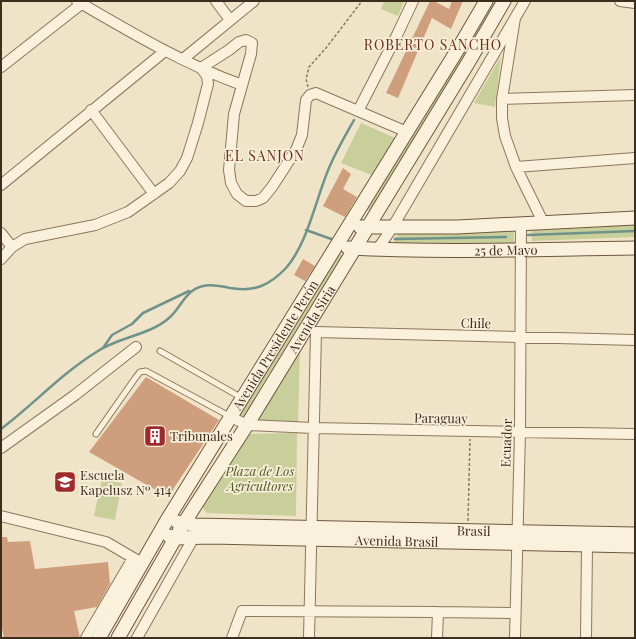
<svg xmlns="http://www.w3.org/2000/svg" width="636" height="639" font-family="'Playfair Display',serif">
  <style>
    .green { fill: #c9cf9b }
    .lines { fill: none; stroke-linecap: round; stroke-linejoin: round }
    .stream { stroke: #6f938a; stroke-width: 2.5 }
    .building { fill: #cf9f7d }
    .lane-casing { stroke: #8d765c; stroke-width: 7 }
    .street-casing { stroke: #8d765c; stroke-width: 12 }
    .secondary-casing { stroke: #6f573f; stroke-width: 15 }
    .path { stroke: #8d765c; stroke-width: 1.5; stroke-dasharray: 3 2; stroke-linecap: butt }
    .lane { stroke: #faf1dc; stroke-width: 5 }
    .street { stroke: #faf1dc; stroke-width: 10 }
    .secondary { stroke: #faf1dc; stroke-width: 13 }
    .labels { text-anchor: middle; stroke-width: 3.5; stroke-linejoin: round; paint-order: stroke }
    .street-label { font-size: 13px; fill: #3d2e20; stroke: #f7eed8 }
    .poi-label { font-size: 13px; fill: #3d2e20; stroke: #f7eed8; text-anchor: start }
    .park-label { font-size: 13px; font-style: italic; fill: #4d5a26; stroke: #f7eed8 }
    .neighbourhood-label { font-size: 14px; letter-spacing: 1px; fill: #6b2e1e; stroke: #f7eed8 }
  </style>
  <rect width="100%" height="100%" fill="#f0e4c8"/>
  <path class="green" d="M384,1H404L398,16L381,9Z
    M491,1H500L371,211L367,210V208Z
    M501,56L495,107L474,103Z
    M361,123L395,138L374,176L341,163Z
    M635,223V237L532,241L531,228Z
    M514,229V243L396,245L393,239L402,232Z
    M339,253L344,256L245,416H240L239,415Z
    M300,346L298,424L253,423Z
    M297,433L296,516L207,513L201,506L245,434Z
    M102,479L122,483L115,520L94,516Z"/>
  <g class="lines">
    <path class="stream" d="M306,230L334,240
      M528,235L635,231
      M395,239L506,237
      M103,348L112,335L132,324L143,313L189,291
      M1,429C34,404 62,373 98,351C119,337 150,335 169,318C181,308 185,290 203,286C212,284 221,286 230,288C254,292 269,286 286,268C308,243 316,198 329,168C336,151 345,136 354,120"/>
  </g>
  <path class="building" d="M430,1H434L449,9L452,1H463L451,29L432,18L398,98L386,93Z
    M343,168L351,174L343,189L357,197L345,217L323,206Z
    M303,259L315,266L305,281L294,275Z
    M146,377L219,420L168,497L89,452Z
    M1,537H7L8,542L30,541L35,569L108,562L110,584L97,607L74,611L80,638H4L1,624Z"/>
  <g class="lines">
    <g class="lane-casing">
      <path id="lane" d="M160,351L242,398
        M96,434L136,377L140,372L146,371L231,417"/>
    </g>
    <g class="street-casing">
      <path id="street" d="M77,1C130,32 184,64 242,85
        M216,1L230,20
        M525,1L515,18L502,99V118L505,136L516,167L543,222
        M620,1L635,3
        M183,59L254,1
        M1,67L85,1
        M502,99L635,95
        M91,110L154,194
        M358,111L397,35L413,1
        M516,167L635,158
        M1,185L165,51
        M1,233L12,247
        M377,250L392,228L515,18
        M1,259L12,247L25,239L95,225L128,212L169,183L180,171L187,158L198,123L208,84L207,76L201,68L229,50L239,42L246,40L252,43L251,54L234,114L229,170L231,183L237,194L246,201H256L263,198L272,187L296,150L302,135L306,100L310,95L316,93L407,132
        M231,417L247,425L313,428L635,434
        M1,448L75,395L136,347
        M1,516L106,542L142,563
        M86,638L133,558
        M137,638L194,537
        M232,638L242,611L438,612L514,613
        M309,638L316,332L635,340
        M437,638L438,612
        M515,638L520,432L521,224
        M586,638L587,545"/>
    </g>
    <g class="secondary-casing">
      <g id="secondary">
        <path d="M360,227H457L635,218"/>
        <path id="s1" d="M348,248C443,253 539,249 635,248"/>
        <path id="s2" d="M177,522L195,525L635,534"/>
        <path id="s3" d="M169,536L176,538L211,537L635,546"/>
        <path id="s4" d="M99,638L167,520L458,49L486,1"/>
        <path id="s5" d="M118,638L184,523L247,425L468,63L504,1"/>
      </g>
    </g>
    <path class="path" d="M308,87L306,79L309,67L326,48L362,1
      M468,521L470,439"/>
    <use href="#lane" class="lane"/>
    <use href="#street" class="street"/>
    <use href="#secondary" class="secondary"/>
  </g>
  <defs>
    <g id="building-square" transform="scale(1.15)"><rect x="-9" y="-9" width="18" height="18" rx="4" fill="#9e2a2b" stroke="#f7eed8"/><path d="M-4-6H4V6H1V3H-1V6H-4ZM-2.5-4.3h1.7v1.8h-1.7ZM.8-4.3h1.7v1.8H.8ZM-2.5-1h1.7V.8h-1.7ZM.8-1h1.7V.8H.8Z" fill="#fff"/></g>
    <g id="school-square" transform="scale(1.15)"><rect x="-9" y="-9" width="18" height="18" rx="4" fill="#9e2a2b" stroke="#f7eed8"/><path d="M0-5L7-2L0 1L-7-2ZM-4 1L0 2.5L4 1V4Q0 6-4 4Z" fill="#fff"/></g>
  </defs>
  <g fill-rule="evenodd">
    <use href="#building-square" x="155" y="436"/>
    <use href="#school-square" x="65" y="482"/>
  </g>
  <g class="labels">
    <g class="street-label">
      <text dy="5" stroke="none"><textPath href="#s1" startOffset="158">25 de Mayo</textPath></text>
      <text dy="5" stroke="none"><textPath href="#s5" startOffset="373">Avenida Siria</textPath></text>
      <text transform="translate(476 323) rotate(1)" y="5">Chile</text>
      <text dy="5" stroke="none"><textPath href="#s4" startOffset="342">Avenida Presidente Perón</textPath></text>
      <text transform="translate(441 418) rotate(1)" y="5">Paraguay</text>
      <text transform="translate(506 443) rotate(-88)" y="5">Ecuador</text>
      <text dy="5" stroke="none"><textPath href="#s2" startOffset="297">Brasil</textPath></text>
      <text dy="5" stroke="none"><textPath href="#s3" startOffset="228">Avenida Brasil</textPath></text>
    </g>
    <g class="poi-label">
      <text x="170" y="441">Tribunales</text>
      <text x="80" y="480">Escuela<tspan x="80" dy="15">Kapelusz Nº 414</tspan></text>
    </g>
    <g class="park-label">
      <text x="260" y="476">Plaza de Los<tspan x="260" dy="15">Agricultores</tspan></text>
    </g>
    <g class="neighbourhood-label">
      <text x="433" y="50">ROBERTO SANCHO</text>
      <text x="265" y="161">EL SANJON</text>
    </g>
  </g>
  <rect width="636" height="639" fill="none" stroke="#3d2e20" stroke-width="4"/>
</svg>
